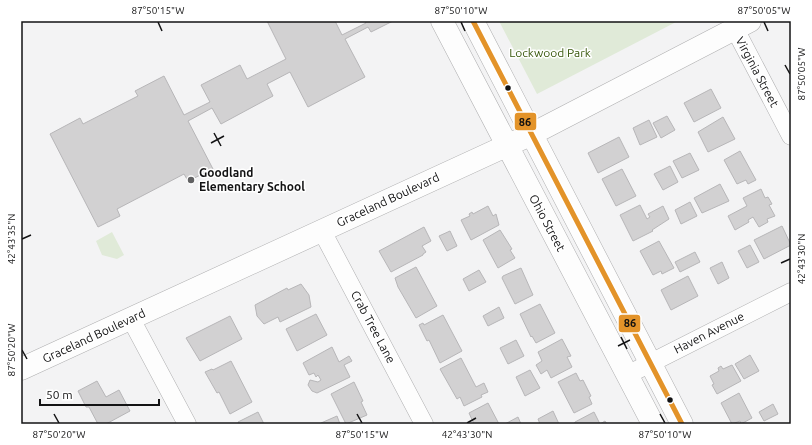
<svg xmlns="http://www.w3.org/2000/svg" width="812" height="445" font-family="Ubuntu,sans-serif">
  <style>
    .green { fill: #e0ead8 }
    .building { fill: #d2d1d2; stroke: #b7b6b8 }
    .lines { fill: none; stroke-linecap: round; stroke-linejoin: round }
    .minor-casing { stroke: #afafb0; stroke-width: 19 }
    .tertiary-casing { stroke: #afafb0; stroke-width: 23 }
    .minor { stroke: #fdfdfd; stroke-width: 18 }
    .tertiary { stroke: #fdfdfd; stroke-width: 22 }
    .bus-1-casing { stroke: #fff; stroke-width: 8 }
    .bus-1 { stroke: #e39329; stroke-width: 5 }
    .ticks { fill: none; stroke: #131314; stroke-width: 1.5 }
    .bus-dot { fill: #131314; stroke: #fff; stroke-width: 1.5 }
    .poi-dot { fill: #616162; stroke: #fff; stroke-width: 1.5 }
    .labels { text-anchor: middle; stroke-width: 3; stroke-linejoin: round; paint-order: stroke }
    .park-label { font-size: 12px; fill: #365609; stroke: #fff }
    .street-label { font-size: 12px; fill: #131314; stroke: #fff }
    .poi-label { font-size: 12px; font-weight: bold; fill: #131314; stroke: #fff; text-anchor: start }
    .line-badge { stroke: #fff; stroke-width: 1.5 }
    .pale-badge-label { font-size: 11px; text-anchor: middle; font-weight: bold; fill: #111 }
    .neatline { fill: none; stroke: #131314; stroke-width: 1.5 }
    .ticks-label { font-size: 10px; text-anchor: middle; fill: #131314 }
  </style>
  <rect width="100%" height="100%" fill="#f3f3f4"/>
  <path class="green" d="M499,21H678L537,94Z
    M112,232L124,255L117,259L102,255L96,241Z"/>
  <path class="building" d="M267,21H335L342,35L366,23L365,21H393L371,32L368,27L345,39L365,77L308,107L290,72L267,84L273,96L221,124L212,108L188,121L213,169L188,181L184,174L117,209L120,216L98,227L50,134L80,118L83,124L138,96L135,91L164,76L184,115L210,102L201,85L240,65L247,79L286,59Z
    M711,89L721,108L694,122L684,103Z
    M667,116L675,130L661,138L653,123Z
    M723,117L735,139L708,152L698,132Z
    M649,120L657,137L640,145L633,128Z
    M619,137L629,157L598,173L588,153Z
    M740,151L756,180L748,184L746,180L737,184L724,160Z
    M690,153L699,170L682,178L673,161Z
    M670,166L678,182L663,190L654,174Z
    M622,169L636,196L616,206L602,179Z
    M720,184L729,201L702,213L694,198Z
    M761,189L765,198L768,197L772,204L769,205L775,216L767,219L768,222L759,227L753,217L748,220L749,222L735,230L728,216L747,206L743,198Z
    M690,202L697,216L681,224L675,210Z
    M640,205L647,219L650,217L648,214L663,206L669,219L652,230L653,231L633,241L620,215Z
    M488,206L493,216L496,214L499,225L471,240L461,220L470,216L469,214L472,212L473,214Z
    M782,226L791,245L764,259L754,240Z
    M424,227L431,241L422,246L426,252L423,254V255L391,272L379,251Z
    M500,230L512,249L510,250L515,258L498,268L483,240Z
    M450,231L457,246L447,251L439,236Z
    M659,241L674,268L662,274L661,271L653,275L640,251Z
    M750,245L759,262L747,268L738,251Z
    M695,252L700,262L680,272L675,262Z
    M722,262L729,278L718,284L710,268Z
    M416,267L437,306L416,318L398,287L395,278Z
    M521,268L533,295L515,304L502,278L503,276Z
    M479,270L486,282L469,291L463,279Z
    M688,276L698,296L671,310L661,290Z
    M301,284L309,295L311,307L280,322L278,317L264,324L257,316L255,305L287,288L288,290Z
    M540,304L555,333L536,343L532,336L531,337L520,314Z
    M499,307L504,318L488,326L483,316Z
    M316,314L327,335L297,351L286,329Z
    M443,315L462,351L440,363L429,340L427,341L419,325L423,323L424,325Z
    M230,316L242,339L200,361L186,338Z
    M562,339L571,356L567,357L572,367L551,378L547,370L541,374L536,365L542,361L538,352Z
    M516,340L524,356L508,364L500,348Z
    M332,347L339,362L349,356L352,361L344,365L350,377L317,393L312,391L308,385L310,380L318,382L321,380L318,375L316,377L314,373L309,375L303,363Z
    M750,355L759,371L744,379L735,364Z
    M461,358L476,387L484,383L488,392L481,395L482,397L464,406L460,397L457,399L440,369Z
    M231,361L252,402L230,414L219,392L217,393L205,372L212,369L213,370Z
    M732,365L741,381L717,394L712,385L714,384L710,376L719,371L718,368L721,366L723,369Z
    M530,370L540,388L525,396L516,377Z
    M576,373L580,381L583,380L591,396L589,397L592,404L574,413L558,382Z
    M97,381L106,397L119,390L130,411L106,424H98L89,407H86L78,391Z
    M354,382L363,401L361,402L367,415L346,424L331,394Z
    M739,393L752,418L741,424L740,421L732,424L721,403Z
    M488,403L499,424H474L469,413Z
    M773,404L778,414L764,421L759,412Z
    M553,411L559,424H540L538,419Z
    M258,412L264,424H239L238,422Z
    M594,412L600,424L605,421L607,424H574L575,422Z
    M337,416L340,424H321V423Z
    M518,417L521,424H505Z"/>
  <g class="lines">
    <g class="minor-casing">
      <path id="minor" d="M735,29L791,136
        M322,231L424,424
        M131,319L187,424
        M627,375L791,292"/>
    </g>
    <g class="tertiary-casing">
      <path id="tertiary" d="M442,21L653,424
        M473,21L682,424
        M21,369L532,134L750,21"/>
    </g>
    <use href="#minor" class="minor"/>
    <use href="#tertiary" class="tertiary"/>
    <g class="bus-1-casing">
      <path id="bus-1" d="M473,21L682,424"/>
    </g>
    <use href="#bus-1" class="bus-1"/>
  </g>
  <path class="ticks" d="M158,22L162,31M461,22L465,31M764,22L768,31M785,65L790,74M214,133L221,146M211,143L224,136M22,239L31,235M781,263L790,259M621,337L627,349M618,346L630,340M22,350L27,359M54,414L59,423M357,414L362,423M660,414L665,423M467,423L476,418"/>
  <g class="bus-dot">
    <circle cx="508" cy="88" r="3.5"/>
    <circle cx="670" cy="400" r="3.5"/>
  </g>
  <circle class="poi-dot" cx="191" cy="180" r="4"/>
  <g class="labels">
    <g class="park-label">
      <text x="550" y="57">Lockwood Park</text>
    </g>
    <g class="street-label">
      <text transform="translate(757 72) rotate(62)" y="4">Virginia Street</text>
      <text transform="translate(388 200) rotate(-25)" y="4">Graceland Boulevard</text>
      <text transform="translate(547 223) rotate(62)" y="4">Ohio Street</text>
      <text transform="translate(373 327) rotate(62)" y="4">Crab Tree Lane</text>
      <text transform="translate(709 333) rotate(-27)" y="4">Haven Avenue</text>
      <text transform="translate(94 336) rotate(-25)" y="4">Graceland Boulevard</text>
    </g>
    <g class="poi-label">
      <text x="199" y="177">Goodland<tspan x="199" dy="14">Elementary School</tspan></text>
    </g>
  </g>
  <g class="line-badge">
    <rect x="514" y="112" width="23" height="19" rx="4" fill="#e39329"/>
    <rect x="618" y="314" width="23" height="19" rx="4" fill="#e39329"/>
  </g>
  <g class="pale-badge-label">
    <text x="525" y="126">86</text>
    <text x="630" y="327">86</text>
  </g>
  <rect width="812" height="445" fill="none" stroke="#ffffff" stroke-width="44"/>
  <path d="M40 399v6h119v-6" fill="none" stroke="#131314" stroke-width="2"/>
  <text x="46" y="399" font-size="12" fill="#131314" stroke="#ffffff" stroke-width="3" paint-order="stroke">50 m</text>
  <rect x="22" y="22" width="768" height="401" class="neatline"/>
  <g class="ticks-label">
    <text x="158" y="14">87°50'15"W</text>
    <text x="461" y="14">87°50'10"W</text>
    <text x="764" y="14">87°50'05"W</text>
    <text transform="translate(801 74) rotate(-90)" y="4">87°50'05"W</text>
    <text transform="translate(11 239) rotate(-90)" y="4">42°43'35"N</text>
    <text transform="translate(801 259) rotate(-90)" y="4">42°43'30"N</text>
    <text transform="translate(11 350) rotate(-90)" y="4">87°50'20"W</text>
    <text x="59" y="438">87°50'20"W</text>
    <text x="362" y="438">87°50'15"W</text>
    <text x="467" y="438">42°43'30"N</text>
    <text x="665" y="438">87°50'10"W</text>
  </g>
</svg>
